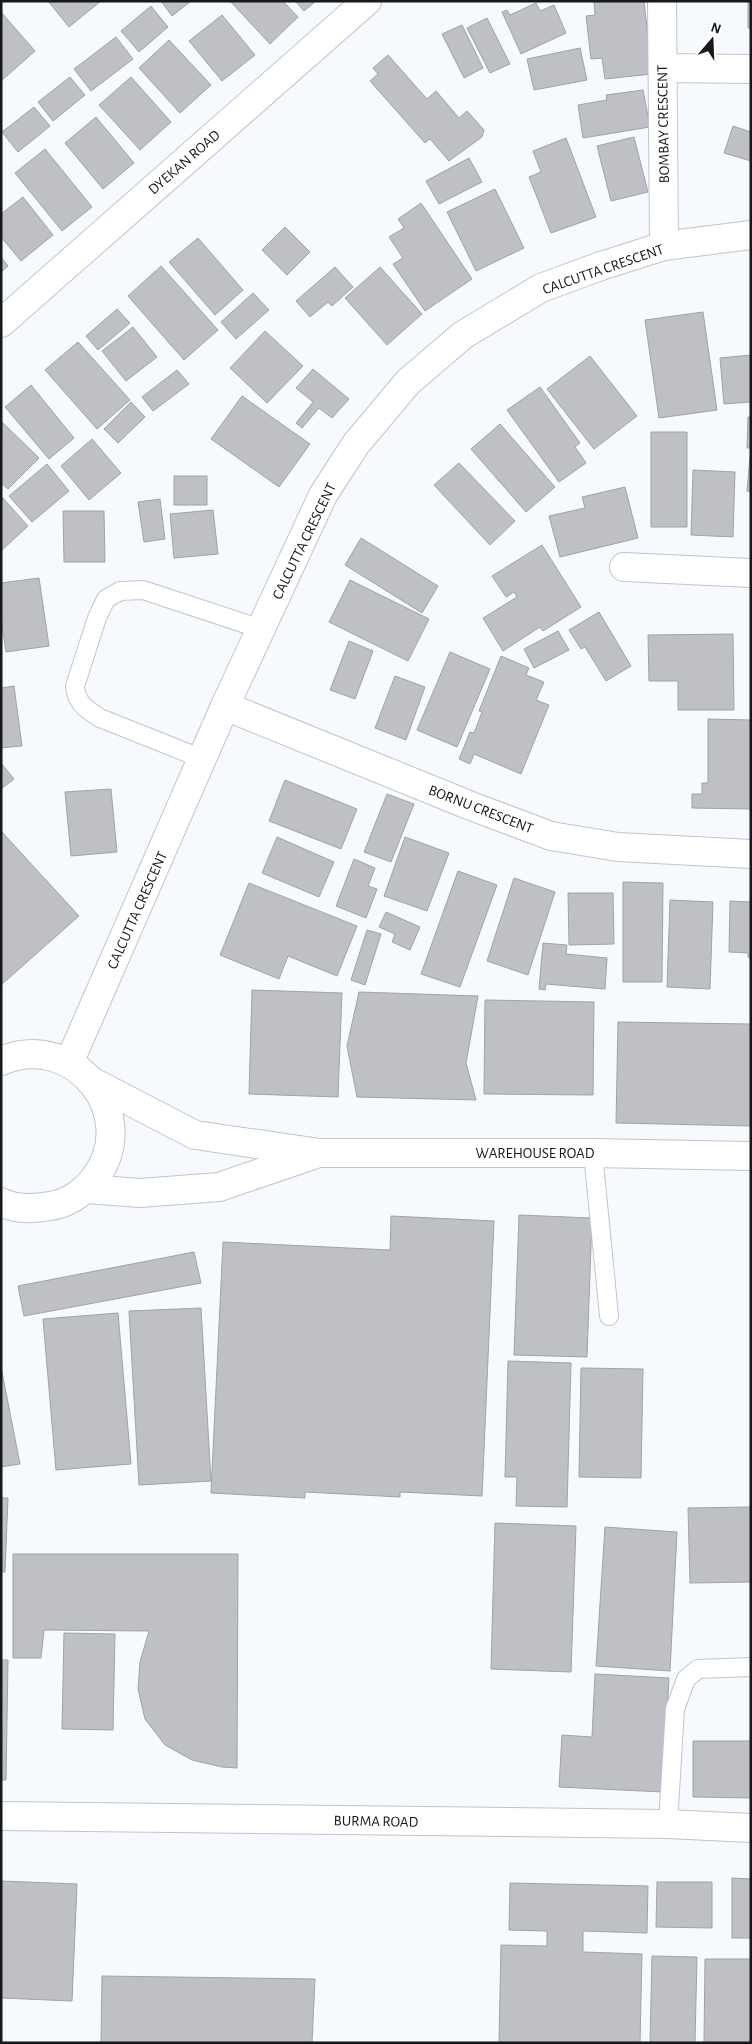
<svg xmlns="http://www.w3.org/2000/svg" width="752" height="2044" font-family="'Alegreya Sans',sans-serif">
  <style>
    .building { fill: #bec0c6; stroke: #9fa2a7 }
    .lines { fill: none; stroke-linecap: round; stroke-linejoin: round }
    .service-casing { stroke: #c1c4c9; stroke-width: 20 }
    .minor-casing { stroke: #c1c4c9; stroke-width: 30 }
    .secondary-casing { stroke: #c1c4c9; stroke-width: 30 }
    .service { stroke: #fff; stroke-width: 18 }
    .minor { stroke: #fff; stroke-width: 28 }
    .secondary { stroke: #fff; stroke-width: 28 }
    .labels { text-anchor: middle; stroke-width: 5; stroke-linejoin: round; paint-order: stroke }
    .street-label { font-size: 15px; fill: #17181a; stroke: #fff }
  </style>
  <rect width="100%" height="100%" fill="#f6f9fe"/>
  <path class="building" d="M48,1H101L69,27Z
    M161,1H191L172,16Z
    M230,1H283L298,17L270,44Z
    M295,1H316L304,11Z
    M594,1H644L652,74L605,79L602,58L591,59L586,16L595,15Z
    M748,1H751V28H748Z
    M536,3L540,11L554,5L566,33L521,54L502,12L507,10L510,15Z
    M151,6L168,27L139,52L121,31Z
    M1,12L35,51L1,81Z
    M222,15L255,55L222,81L189,41Z
    M487,18L510,64L490,73L467,28Z
    M462,25L483,68L464,78L442,34Z
    M116,37L133,59L91,91L74,69Z
    M169,40L211,85L180,113L139,68Z
    M580,48L587,80L534,90L527,59Z
    M388,55L427,99L436,91L459,118L467,111L484,130L482,137L449,161L430,139L425,143L370,81L378,74L373,68Z
    M70,77L85,95L53,121L38,102Z
    M131,77L171,122L140,150L99,105Z
    M643,90L650,127L583,138L578,105L607,100L606,95Z
    M34,107L50,126L18,152L2,132Z
    M96,117L134,163L103,189L65,143Z
    M733,126L751,132V161L724,153Z
    M634,137L648,192L611,201L597,146Z
    M566,138L596,217L551,233L529,177L541,172L533,151Z
    M45,149L92,207L62,231L15,173Z
    M469,158L482,182L439,204L426,181Z
    M495,189L524,248L476,271L447,212Z
    M23,197L53,235L21,261L1,237V214Z
    M421,203L472,279L425,311L393,264L403,258L389,237L404,228L398,219Z
    M285,227L310,252L287,275L262,250Z
    M198,238L243,290L215,315L169,262Z
    M1,257L8,266L1,272Z
    M161,266L218,330L184,360L128,296Z
    M335,267L353,287L332,306L328,302L310,317L296,301Z
    M380,267L422,314L387,345L345,298Z
    M253,293L269,310L236,339L221,322Z
    M117,309L130,323L98,350L86,336Z
    M703,312L717,410L659,418L645,320Z
    M133,327L157,357L126,381L102,351Z
    M265,331L303,366L267,403L230,368Z
    M78,342L130,400L97,429L45,370Z
    M751,355V402L724,404L720,358Z
    M590,356L637,416L594,449L547,389Z
    M313,369L349,399L332,418L319,408L302,428L296,423L313,402L296,388Z
    M177,370L189,384L153,411L142,397Z
    M31,385L74,438L49,459L5,407Z
    M540,387L580,443L575,447L586,463L559,482L507,410Z
    M242,396L310,444L279,487L211,439Z
    M131,402L145,417L118,443L104,429Z
    M748,417H751V448H747Z
    M2,422L39,458L8,489L1,483Z
    M500,424L555,487L526,512L471,449Z
    M651,432H687V527H651Z
    M92,439L121,473L89,500L61,466Z
    M750,457H751V492L747,491Z
    M459,463L515,521L490,545L434,485Z
    M47,464L69,491L32,522L9,496Z
    M693,470L735,472L733,537L691,535Z
    M174,476H207V505H174Z
    M625,487L638,538L560,557L549,516L585,508L582,497Z
    M2,497L28,526L1,551V498Z
    M160,499L165,539L144,542L138,502Z
    M213,510L218,554L174,558L170,514Z
    M63,511H104L105,562H64Z
    M361,538L438,586L422,613L345,565Z
    M542,545L581,607L543,631L540,627L503,651L483,618L517,597L514,592L506,597L492,576Z
    M39,578L49,646L6,652L1,618V583Z
    M350,580L429,619L408,661L329,622Z
    M599,612L631,666L606,681L585,647L581,649L569,630Z
    M558,631L569,650L534,668L524,649Z
    M733,634L734,710H678V681H649L648,635Z
    M349,641L373,651L355,699L330,690Z
    M450,652L490,669L457,747L417,730Z
    M501,656L529,668L526,675L544,682L536,700L549,705L521,774L474,754L470,764L459,759L470,732L474,733L482,712L479,711Z
    M395,676L425,687L406,740L375,728Z
    M14,686L22,746L1,748V688Z
    M708,719L751,720V809L692,808V794H702V783H708Z
    M1,763L14,779L1,789Z
    M285,780L357,809L341,849L269,821Z
    M111,789L117,852L71,856L65,792Z
    M387,794L414,804L391,862L364,852Z
    M1,831L79,916L1,985Z
    M277,837L334,862L319,897L262,873Z
    M405,837L449,853L427,911L384,896Z
    M354,859L375,868L368,886L377,889L366,918L336,906Z
    M458,871L497,885L460,987L421,974Z
    M514,878L555,892L528,975L487,961Z
    M623,882L663,883L662,982H623Z
    M249,883L357,926L337,976L288,956L279,979L220,955Z
    M568,893H613L614,944L569,945Z
    M670,900L713,902L710,989L667,987Z
    M730,901L751,902V958L748,957V953L729,952Z
    M386,912L420,927L410,950L392,942L395,934L379,927Z
    M367,930L381,934L365,985L351,980Z
    M543,943L567,945L566,954L607,958L605,989L546,984L545,990L539,989Z
    M252,990L342,993L338,1097L249,1094Z
    M359,992L478,996L466,1063L476,1100L357,1097L347,1046Z
    M485,1000L594,1002L593,1095L484,1094Z
    M618,1022L751,1024V1126L616,1123Z
    M519,1215L592,1218L587,1357L514,1355Z
    M391,1216L494,1221L482,1496L400,1492V1497L305,1492V1498L211,1493L223,1242L390,1250Z
    M194,1252L201,1283L24,1316L18,1286Z
    M201,1308L211,1481L139,1485L129,1311Z
    M118,1313L131,1464L56,1470L43,1319Z
    M508,1361L571,1363L567,1507L516,1506L517,1477H505Z
    M1,1367L20,1464L1,1467Z
    M581,1368L643,1369L641,1478L579,1477Z
    M1,1498H8L5,1572H1Z
    M751,1507V1582L690,1583L688,1508Z
    M495,1523L576,1526L571,1672L491,1669Z
    M605,1527L677,1532L670,1671L596,1666Z
    M13,1554H238L237,1768L222,1767L192,1760L165,1745L145,1719L138,1689L140,1662L149,1631L44,1630L41,1658H13Z
    M64,1633L115,1634L113,1730L62,1729Z
    M1,1660H8L6,1780H1Z
    M595,1674L669,1678L663,1792L559,1787L562,1735L592,1737Z
    M693,1741H751V1798L693,1797Z
    M732,1878L751,1879V1938H732Z
    M1,1881L77,1884L72,2001L1,1998Z
    M657,1882H712V1928L656,1927Z
    M510,1883L648,1886L647,1933L583,1931V1952L642,1954L640,2043H499L501,1945L547,1946V1931L509,1930Z
    M652,1956L697,1957L695,2043H650Z
    M705,1959H751V2043H704Z
    M102,1976L315,1979L312,2043H101Z"/>
  <g class="lines">
    <g class="service-casing">
      <path id="service" d="M203,759L100,718C86,709 76,703 75,686L97,618L106,599L120,591L143,590L261,629
        M593,1153L609,1316
        M668,1824L675,1709L686,1679L698,1669L751,1667"/>
    </g>
    <g class="minor-casing">
      <path id="minor" d="M662,1L664,246
        M663,68L751,69
        M1,323L367,1
        M624,567L751,573
        M225,706L471,806L551,836L618,847L751,854
        M69,1063L225,706L323,495L356,444L408,382L463,335L541,288L601,266L664,246L751,235
        M1,1816L668,1824L751,1828"/>
    </g>
    <g class="secondary-casing">
      <path id="secondary" d="M1,1061C75,1029 143,1117 94,1179C83,1193 67,1204 50,1206C33,1209 16,1210 1,1202
        M93,1082L195,1135L320,1153H593L751,1156
        M86,1189L140,1193L219,1187L313,1155"/>
    </g>
    <use href="#service" class="service"/>
    <use href="#minor" class="minor"/>
    <use href="#secondary" class="secondary"/>
  </g>
  <g class="labels">
    <g class="street-label">
      <text transform="translate(663 124) rotate(-91)" y="5">BOMBAY CRESCENT</text>
      <text transform="translate(184 162) rotate(-41)" y="5">DYEKAN ROAD</text>
      <text transform="translate(603 269) rotate(-19)" y="5">CALCUTTA CRESCENT</text>
      <text transform="translate(304 541) rotate(-64)" y="5">CALCUTTA CRESCENT</text>
      <text transform="translate(481 809) rotate(21)" y="5">BORNU CRESCENT</text>
      <text transform="translate(137 910) rotate(-66)" y="5">CALCUTTA CRESCENT</text>
      <text x="535" y="1158">WAREHOUSE ROAD</text>
      <text transform="translate(376 1821) rotate(1)" y="5">BURMA ROAD</text>
    </g>
  </g>
  <rect width="752" height="2044" fill="none" stroke="#17181a" stroke-width="5"/>
  <g transform="translate(712 40) rotate(19)" stroke="#ffffff" stroke-width="4" paint-order="stroke">
  <path d="M0-4L9 19L0 12L-9 19Z" fill="#17181a"/>
  <text y="-8" font-size="14" font-weight="bold" text-anchor="middle" fill="#17181a">N</text>
  </g>
</svg>
